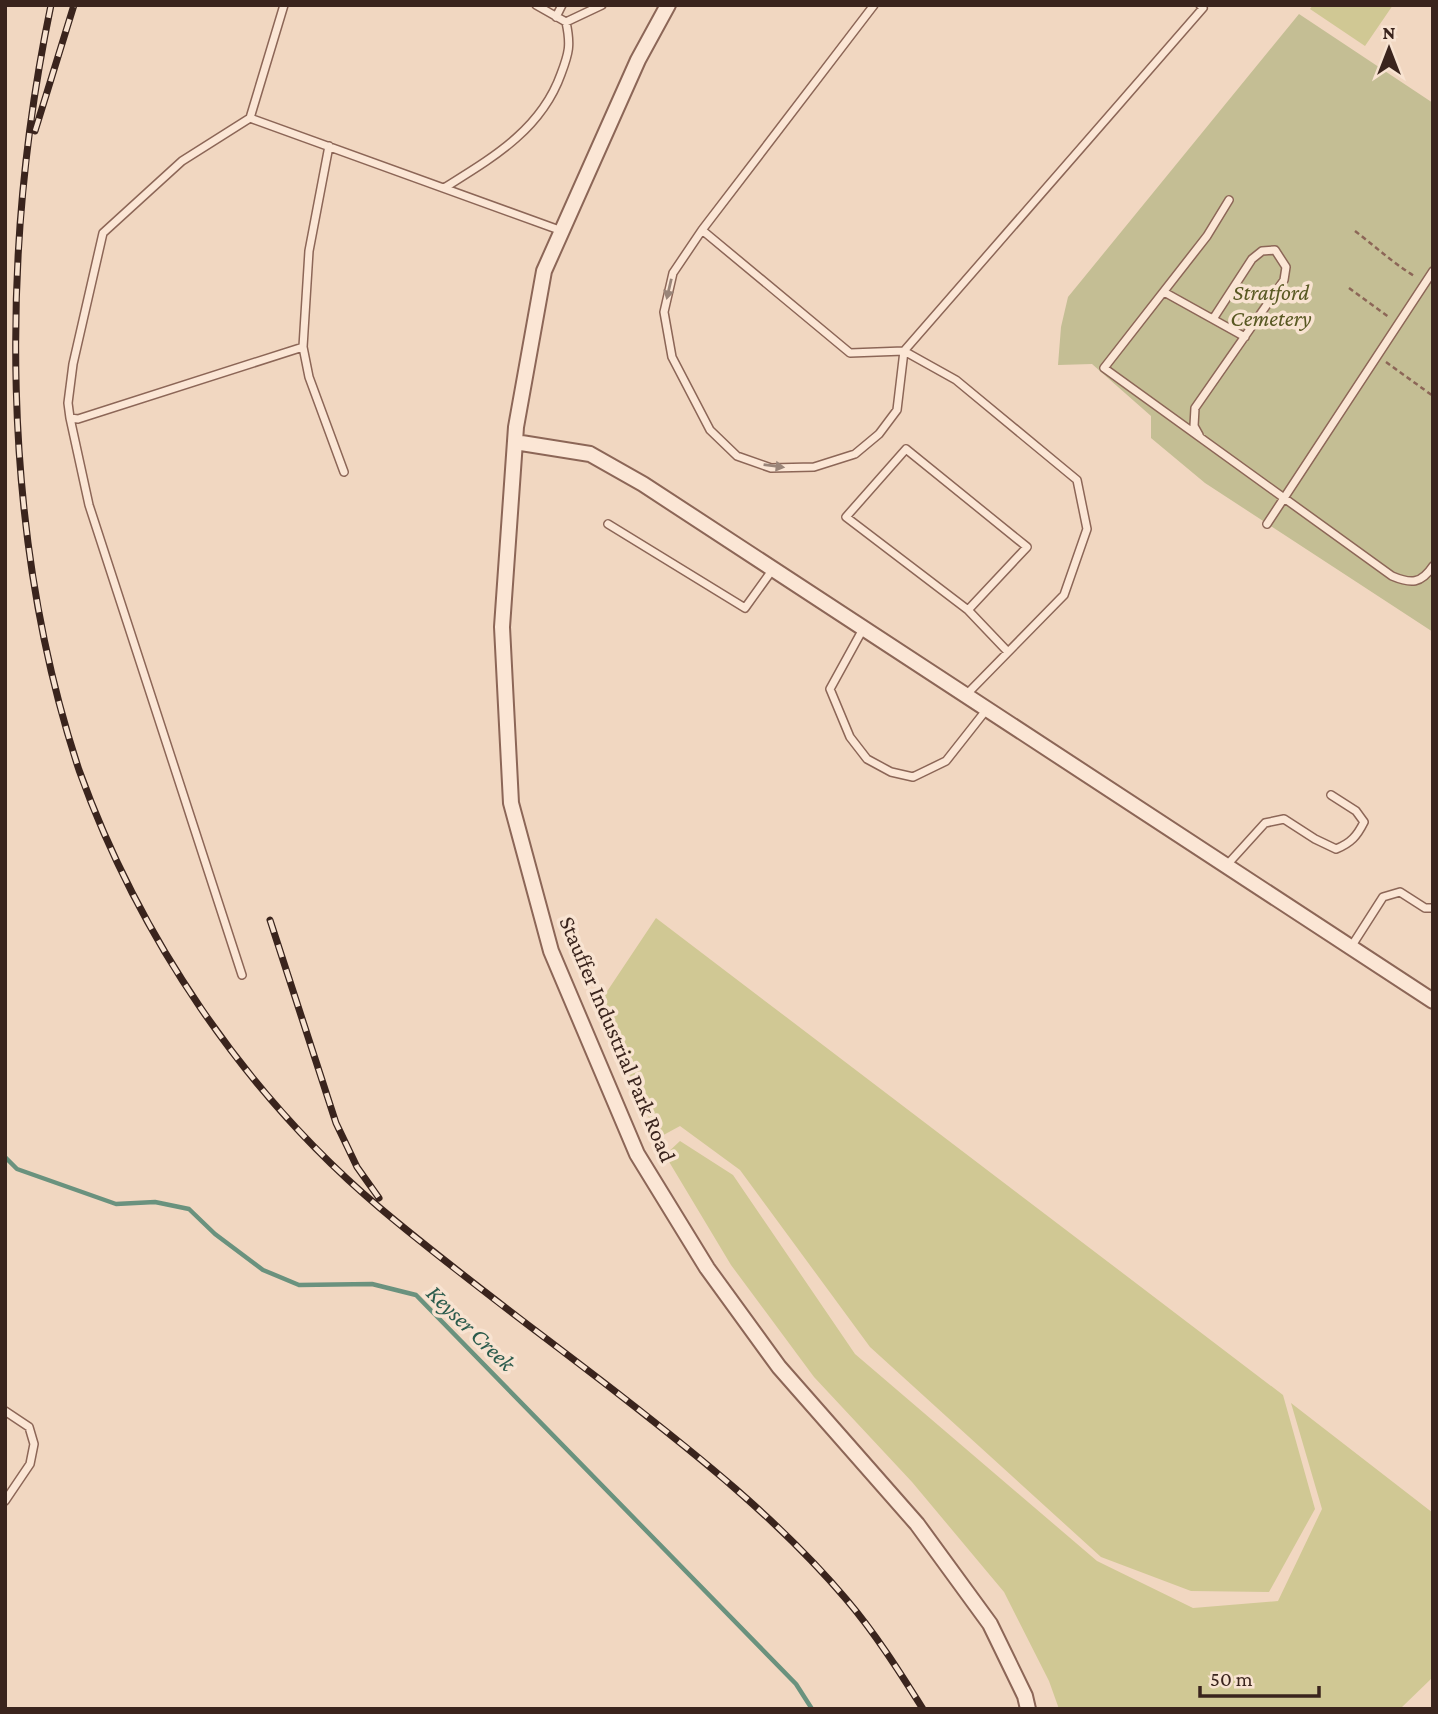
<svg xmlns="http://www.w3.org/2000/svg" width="1438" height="1714" font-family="'Crimson Pro',serif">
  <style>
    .green { fill: #d0c894 }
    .cemetery { fill: #c4be94 }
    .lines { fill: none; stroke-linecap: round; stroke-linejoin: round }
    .stream { stroke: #6a927e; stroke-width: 4.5 }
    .service-casing { stroke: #8c6657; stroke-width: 10 }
    .minor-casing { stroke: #8c6657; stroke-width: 18 }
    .path { stroke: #8c6657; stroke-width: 2.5; stroke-dasharray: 5 3.5; stroke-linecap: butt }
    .service { stroke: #fbe6d5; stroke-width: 7 }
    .minor { stroke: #fbe6d5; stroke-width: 14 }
    .rail-casing { stroke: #3a241d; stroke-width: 7 }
    .rail { stroke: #f8e3d1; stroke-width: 4.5; stroke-dasharray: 13; stroke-linecap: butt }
    .oneway { fill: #9a8579 }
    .labels { text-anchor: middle; stroke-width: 7; stroke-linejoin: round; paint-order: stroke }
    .park-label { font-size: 23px; font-style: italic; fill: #585822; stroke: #f8e3d1 }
    .street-label { font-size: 23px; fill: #3a241d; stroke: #f8e3d1 }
    .water-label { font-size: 24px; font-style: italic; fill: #2b5b4c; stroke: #f8e3d1 }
  </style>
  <rect width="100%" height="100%" fill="#f1d7c1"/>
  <path class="green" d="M1313,5H1393L1365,46L1310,9Z
    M656,918L1283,1395L1315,1509L1269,1592L1191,1591L1101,1557L870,1347L740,1170L680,1126L658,1138L598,1005Z
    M680,1141L733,1175L855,1354L1097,1561L1193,1608L1278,1601L1322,1509L1291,1403L1433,1513V1677L1400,1709H1059L1049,1681L1004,1592L912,1482L814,1377L731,1265L665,1155Z"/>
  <path class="cemetery" d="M1299,14L1433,103V632L1205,483L1151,438V416L1092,364L1058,365L1061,327L1068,297Z"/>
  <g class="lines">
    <path class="stream" d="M5,1157L17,1169L116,1204L155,1202L189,1209L215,1234L263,1270L299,1285L372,1284L416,1295L796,1684L812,1709"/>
    <g class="service-casing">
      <path id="service" d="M284,5L250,118L562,231
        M874,5L702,230L850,353L904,351L956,380L1077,480L1087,529L1064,595L966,695
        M556,17L562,5
        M566,22L602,5
        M250,118L182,161L103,233L73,364L68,403L70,418L78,419L303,347
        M329,146L309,251L303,347L309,377L344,472
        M444,188C492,158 541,130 561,74C569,53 571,45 566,22L536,5
        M1229,200L1207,236L1104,368L1392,576C1411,584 1421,584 1433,566
        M702,230L673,273L664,312L672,357L710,430L737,456L771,468L814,467L855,454L879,434L897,410L904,351L1203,8L1200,5
        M1164,292L1245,337
        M70,418L89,505L242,975
        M1199,435L1194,426L1195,408L1284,280L1286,267L1275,250L1262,251L1252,259L1213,319
        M608,524L745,608L773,569
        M1267,524L1433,271
        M968,610L1027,547L906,449L846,517L968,610L1008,652
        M863,629L830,689L850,737L867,759L891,772L913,777L946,761L987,709
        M1226,866L1265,823L1284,819L1315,839L1336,849C1351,843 1357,836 1364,822L1356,811L1331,795
        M1351,947L1383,897L1400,892L1425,908H1433
        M5,1411L29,1427L34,1444L30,1464L5,1501"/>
    </g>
    <g class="minor-casing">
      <path id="minor" d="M668,5L638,60L544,271L516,427L502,627L511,803L551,951L637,1154L707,1268L779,1367L917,1524L990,1624L1025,1696L1028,1709
        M515,442L590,454L643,484L1433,1001"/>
    </g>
    <path class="path" d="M1355,231C1376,247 1394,264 1416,277
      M1349,288L1390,318
      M1386,362L1433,396"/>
    <use href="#service" class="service"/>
    <use href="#minor" class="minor"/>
    <g class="rail-casing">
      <path id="rail" d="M51,5C0,249 0,531 79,770C139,937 244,1093 380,1208C456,1272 537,1331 616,1392C697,1455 779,1520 846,1599C875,1633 899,1671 923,1709
        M35,131L74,5
        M270,920L336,1123L357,1167L379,1198"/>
    </g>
    <use href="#rail" class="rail"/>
  </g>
  <defs><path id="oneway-solid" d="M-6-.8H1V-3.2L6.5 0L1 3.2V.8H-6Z" transform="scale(1.75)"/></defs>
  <g class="oneway">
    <use href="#oneway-solid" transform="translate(669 289) rotate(103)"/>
    <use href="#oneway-solid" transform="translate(774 466) rotate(7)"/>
  </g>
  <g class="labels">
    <g class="park-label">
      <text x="1271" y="300">Stratford<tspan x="1271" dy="26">Cemetery</tspan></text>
    </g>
    <g class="street-label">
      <text transform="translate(618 1039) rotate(67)" y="8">Stauffer Industrial Park Road</text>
    </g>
    <g class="water-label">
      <text transform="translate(471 1328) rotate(44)" y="8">Keyser Creek</text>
    </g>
  </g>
  <rect width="1438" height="1714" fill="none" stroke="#3a241d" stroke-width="14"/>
  <g transform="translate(1389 49)" stroke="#f8e3d1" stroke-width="5" paint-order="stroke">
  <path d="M0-5L12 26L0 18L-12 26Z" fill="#3a241d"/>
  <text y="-10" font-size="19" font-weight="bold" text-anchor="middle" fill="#3a241d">N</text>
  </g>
  <path d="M1200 1686v10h119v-10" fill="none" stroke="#3a241d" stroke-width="3.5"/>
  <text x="1210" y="1686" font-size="21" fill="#3a241d" stroke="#f8e3d1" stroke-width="5" paint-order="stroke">50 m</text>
</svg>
